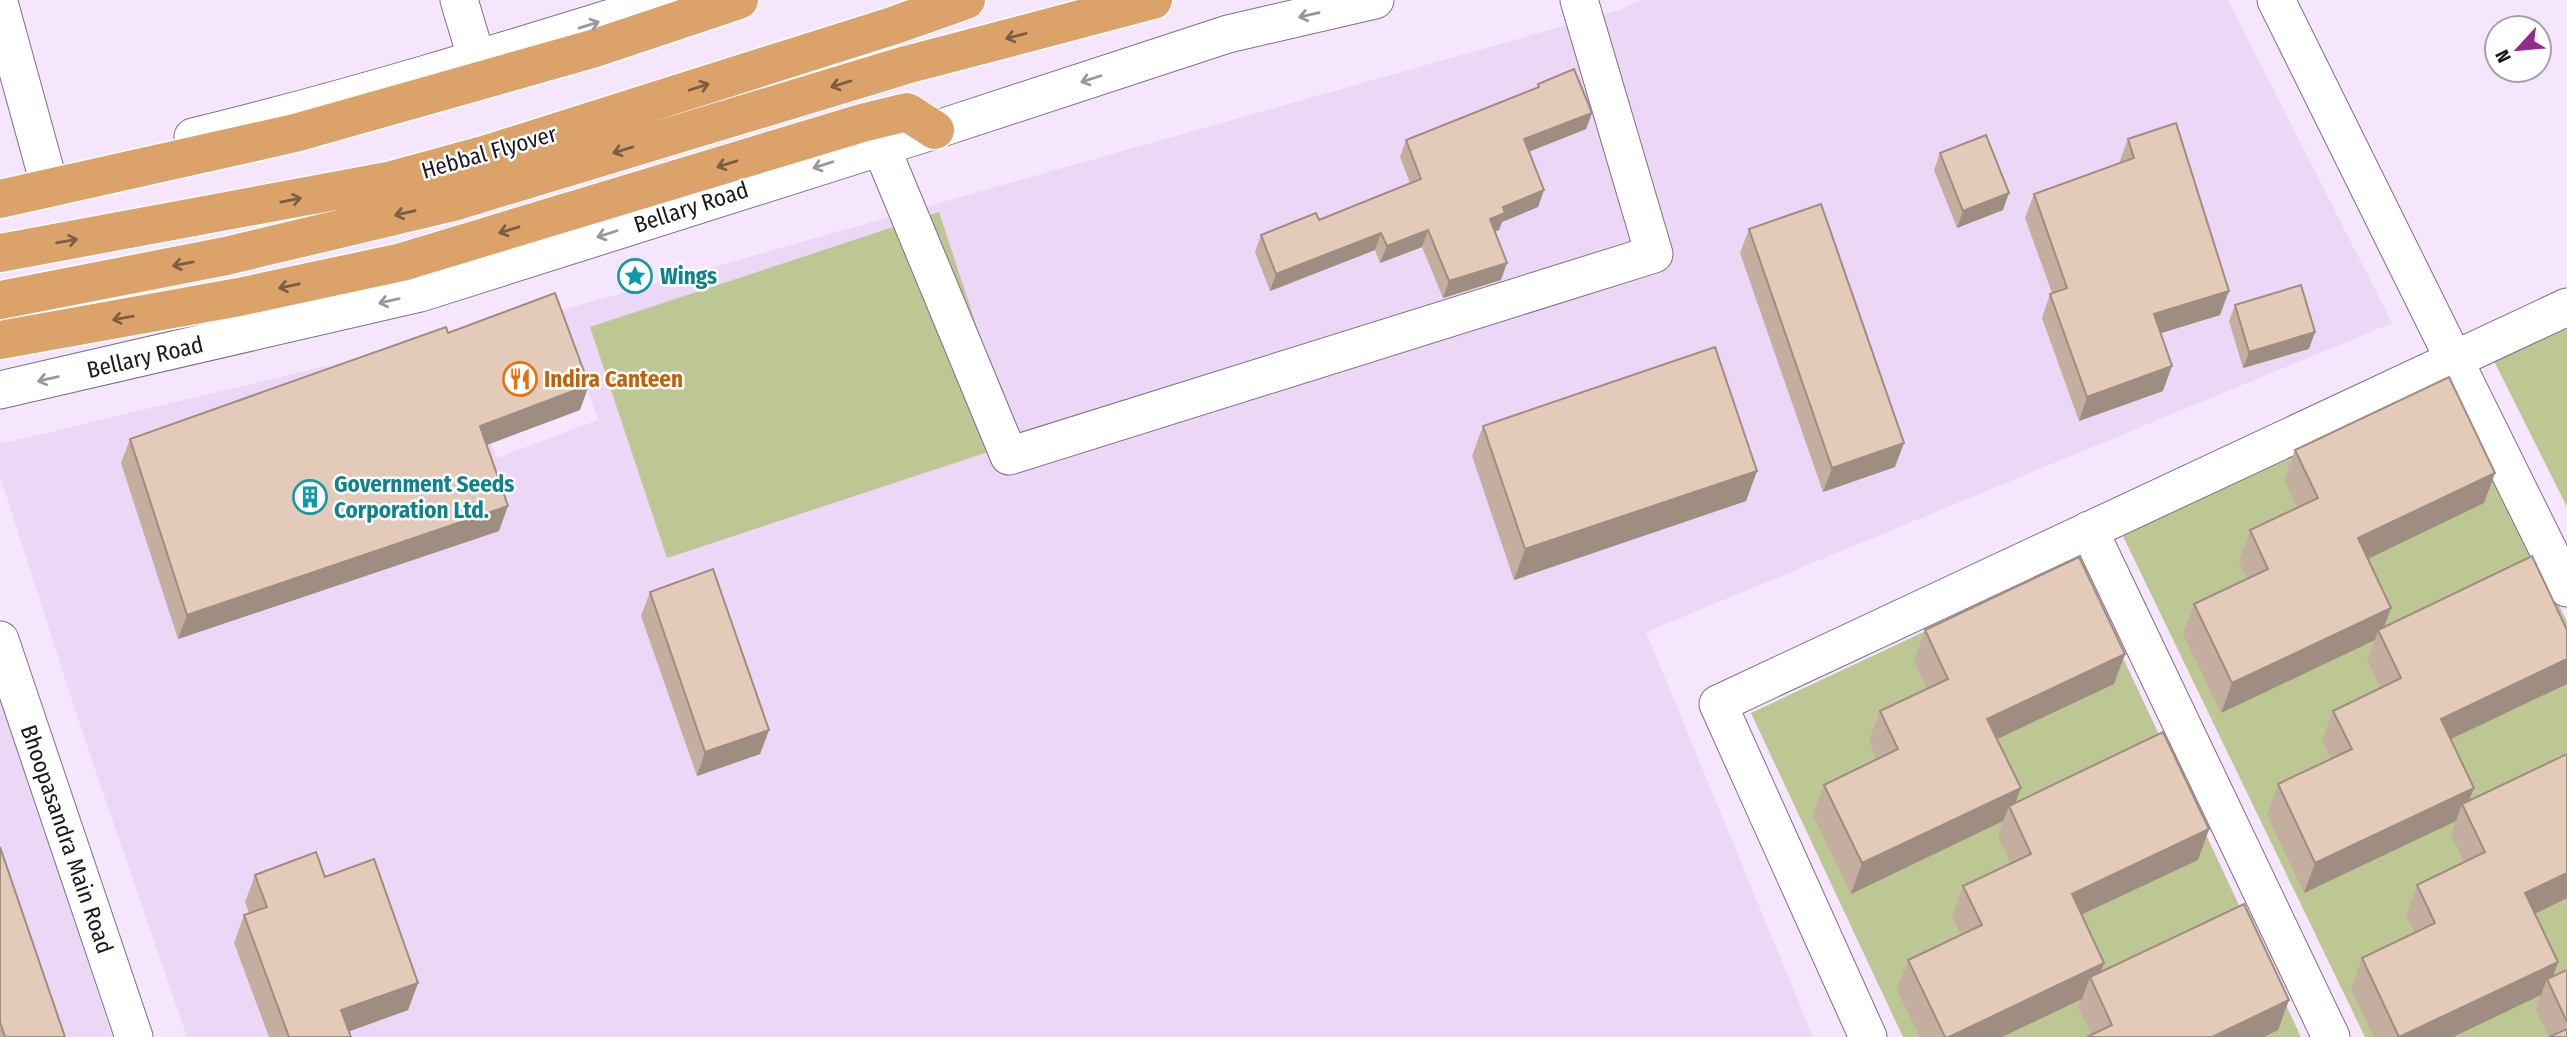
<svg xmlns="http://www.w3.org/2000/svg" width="2567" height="1037" font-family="'Fira Sans Condensed',sans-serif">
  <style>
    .built { fill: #ecd7f6 }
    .green { fill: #bcc793 }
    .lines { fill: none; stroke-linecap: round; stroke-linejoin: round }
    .minor-casing { stroke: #7e7085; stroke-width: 39 }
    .highway-casing { stroke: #fff; stroke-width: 41 }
    .minor { stroke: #fff; stroke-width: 37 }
    .highway { stroke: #dba36a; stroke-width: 38 }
    .wall { fill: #c3ae9f }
    .shaded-wall { fill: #9f8d82 }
    .building { fill: #e3cab9; stroke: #9f8d82; stroke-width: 2 }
    .oneway { stroke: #99979b }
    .oneway2 { stroke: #7c5e45 }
    .labels { text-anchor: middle; stroke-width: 5; stroke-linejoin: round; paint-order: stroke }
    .street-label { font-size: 23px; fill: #1d1820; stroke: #fff }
    .culture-label { font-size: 23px; font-weight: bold; fill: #0d838f; stroke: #fff; text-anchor: start }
    .food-label { font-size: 23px; font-weight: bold; fill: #c56008; stroke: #fff; text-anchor: start }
  </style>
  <rect width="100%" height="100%" fill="#f5e5fd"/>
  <path class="built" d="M1642,0H2228L2392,323L1646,632L1813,1037H187L81,728L0,476V444L448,337L497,458L598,420L562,310L1617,11Z
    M0,689L112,1037H0Z"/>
  <path class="green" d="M939,212L1015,443L667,558L590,327Z
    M2567,317V507L2490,353Z
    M2448,376L2567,622V1037H2365L2122,534Z
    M2077,560L2301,1037H1903L1751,713Z"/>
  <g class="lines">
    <g class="minor-casing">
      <path id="minor" d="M459,0L477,60
        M2276,0L2567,588
        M0,6L46,173
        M193,137C354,98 511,49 669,0
        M881,147L1009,456L1654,254L1579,0
        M0,390L420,293L935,130L1228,34L1375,0
        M2089,530L2331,1037
        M0,640L134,1037
        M1868,1037L1718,704L2567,307"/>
    </g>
    <g class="highway-casing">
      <path id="highway" d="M0,199L295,133L592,49L739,0
        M0,253L388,181L487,154L892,26L966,0
        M0,300L226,256L453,202L906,65L1153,0
        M0,340L239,297L402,262L862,123L907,112L935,130"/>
    </g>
    <use href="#minor" class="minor"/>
    <use href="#highway" class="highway"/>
  </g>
  <path class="wall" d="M1538,84L1592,113L1586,129L1529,152L1538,207L1502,222L1499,230L1495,231L1501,280L1443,298L1422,247L1380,263L1375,250L1270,291L1255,252L1261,235L1319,220L1410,183L1400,157L1406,140L1536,89Z
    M2128,139L2220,315L2161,333L2163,391L2079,421L2042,318L2050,294L2052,293L2025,218L2034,194L2119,163Z
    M1940,153L2003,210L1957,228L1934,170Z
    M1749,229L1895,467L1823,492L1740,253Z
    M2235,305L2309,349L2243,368L2229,321Z
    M448,333L580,410L486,445L499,531L178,639L121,463L130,439Z
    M1483,426L1757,471L1746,501L1514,580L1472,456Z
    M2295,450L2495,473L2484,503L2367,559L2383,628L2567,630V684L2451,739L2469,801L2567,754V898L2535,914L2558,962L2553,976L2567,970V1037H2549L2536,1010L2541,995L2453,1037H2374L2351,989L2362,958L2415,933L2406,915L2417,885L2464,862L2451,835L2456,821L2304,893L2267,815L2278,784L2331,759L2322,741L2333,711L2381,688L2367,660L2375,640L2221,713L2183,634L2194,604L2247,579L2239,561L2250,530L2297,508L2284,480Z
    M650,592L769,730L760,754L697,776L641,616Z
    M1925,630L2125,654L2114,684L1997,739L2015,802L2209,829L2198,860L2081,915L2104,963L2101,972L2278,1030L2264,1037H2087L2092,1035L2078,1007L2082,999L2002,1037H1920L1897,990L1908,960L1961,935L1952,917L1963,886L2011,864L1998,836L2003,821L1851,894L1813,815L1824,785L1877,759L1869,741L1880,711L1927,689L1914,661Z
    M0,847L65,1037H0Z
    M255,875L325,877L418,983L408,1010L349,1031L351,1037H269L234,943L244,915L249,913L245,902Z"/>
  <path class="shaded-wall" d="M1592,113L1586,129L1518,156L1524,139Z
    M1544,190L1538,207L1502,222L1499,230L1484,236L1490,219L1503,207Z
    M2009,193L2003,210L1957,228L1963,211Z
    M1428,230L1422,247L1380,263L1387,246Z
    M1381,233L1375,250L1270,291L1276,274Z
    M1507,263L1501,280L1443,298L1449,281Z
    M2229,291L2220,315L2145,338L2154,314Z
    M2315,332L2309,349L2243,368L2249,352Z
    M2172,366L2163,391L2079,421L2087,397Z
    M589,385L580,410L471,451L480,426Z
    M1904,443L1895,467L1823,492L1832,468Z
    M1757,471L1746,501L1514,580L1525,549Z
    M2495,473L2484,503L2347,569L2358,538Z
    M508,506L499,531L178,639L187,615Z
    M2391,608L2381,635L2378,630L2375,640L2221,713L2232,683Z
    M2125,654L2114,684L1976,749L1987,719Z
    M2567,659V684L2430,749L2441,719Z
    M769,730L760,754L697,776L705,752Z
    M2021,788L2012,812L2009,806L2003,821L1851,894L1862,863Z
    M2474,788L2465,811L2462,804L2456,821L2304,893L2315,863Z
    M2209,829L2198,860L2061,924L2072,894Z
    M2567,873V898L2514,924L2525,893Z
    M2558,962L2550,985L2547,979L2541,995L2453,1037H2400Z
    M2104,963L2095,988L2090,977L2082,999L2002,1037H1949Z
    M418,983L408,1010L334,1037L341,1010Z
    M2289,1000L2278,1030L2264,1037H2212Z"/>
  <path class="building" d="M1574,69L1592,113L1524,139L1544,190L1503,207L1505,213L1490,219L1507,263L1449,281L1428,230L1387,246L1381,233L1276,274L1261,235L1316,213L1319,220L1421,179L1406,140L1539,87L1538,84Z
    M2176,123L2229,291L2154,314L2172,366L2087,397L2050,294L2067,288L2034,194L2134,158L2128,139Z
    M1986,135L2009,193L1963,211L1940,153Z
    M1821,204L1904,443L1832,468L1749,229Z
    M2301,285L2315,332L2249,352L2235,305Z
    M555,293L589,385L480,426L508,506L187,615L130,439L446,327L448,333Z
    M1715,347L1757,471L1525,549L1483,426Z
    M2449,377L2495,473L2358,538L2391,608L2232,683L2194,604L2268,569L2250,530L2318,498L2295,450Z
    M2532,556L2567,630V659L2441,719L2474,788L2315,863L2278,784L2352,749L2333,711L2401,678L2378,630Z
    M2079,557L2125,654L1987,719L2021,788L1862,863L1824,785L1898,749L1880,711L1948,679L1925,630Z
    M713,569L769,730L705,752L650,592Z
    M2163,732L2209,829L2072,894L2104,963L1949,1037H1945L1908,960L1982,925L1963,886L2031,854L2009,806Z
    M2567,754V873L2525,893L2558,962L2399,1037L2362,958L2435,923L2417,885L2485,852L2462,804Z
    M0,847L65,1037H5L0,1022Z
    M316,852L325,877L374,859L418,983L341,1010L351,1037H289L244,915L267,907L255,875Z
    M2244,904L2289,1000L2212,1037H2087L2112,1025L2090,977Z
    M2567,970V1022L2547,979Z
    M2567,1029V1037H2549Z"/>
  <defs><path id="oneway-shaft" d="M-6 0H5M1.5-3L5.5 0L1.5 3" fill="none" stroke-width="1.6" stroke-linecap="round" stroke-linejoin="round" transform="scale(1.75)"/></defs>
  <g class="oneway">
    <use href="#oneway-shaft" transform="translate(1309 15) rotate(167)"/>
    <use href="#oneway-shaft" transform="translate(589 25) rotate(-17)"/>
    <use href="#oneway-shaft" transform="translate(1091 79) rotate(162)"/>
    <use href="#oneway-shaft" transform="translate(823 165) rotate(162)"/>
    <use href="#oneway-shaft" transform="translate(607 234) rotate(162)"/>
    <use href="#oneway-shaft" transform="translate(389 301) rotate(167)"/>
    <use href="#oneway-shaft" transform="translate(48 379) rotate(167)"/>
  </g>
  <g class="oneway2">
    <use href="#oneway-shaft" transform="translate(1016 36) rotate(165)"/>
    <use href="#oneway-shaft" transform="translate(841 84) rotate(163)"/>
    <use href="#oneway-shaft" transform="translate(699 87) rotate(-18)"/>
    <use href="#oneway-shaft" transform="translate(623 150) rotate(163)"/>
    <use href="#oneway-shaft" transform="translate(727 164) rotate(163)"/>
    <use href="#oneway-shaft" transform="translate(291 200) rotate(-11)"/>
    <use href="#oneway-shaft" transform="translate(405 213) rotate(167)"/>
    <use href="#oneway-shaft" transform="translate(509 230) rotate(163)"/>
    <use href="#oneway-shaft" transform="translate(67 241) rotate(-10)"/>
    <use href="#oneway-shaft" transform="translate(183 264) rotate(169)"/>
    <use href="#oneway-shaft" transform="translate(289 286) rotate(168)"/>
    <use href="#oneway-shaft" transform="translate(123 318) rotate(170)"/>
  </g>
  <defs>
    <g id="sight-ring" transform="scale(1.75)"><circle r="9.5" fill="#fff" stroke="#0f9aa8" stroke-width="1.5"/><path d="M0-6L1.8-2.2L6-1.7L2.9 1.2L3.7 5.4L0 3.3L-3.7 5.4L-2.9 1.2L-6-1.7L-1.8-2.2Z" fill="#0f9aa8"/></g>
    <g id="restaurant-ring" transform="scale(1.75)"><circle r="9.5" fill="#fff" stroke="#e8710a" stroke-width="1.5"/><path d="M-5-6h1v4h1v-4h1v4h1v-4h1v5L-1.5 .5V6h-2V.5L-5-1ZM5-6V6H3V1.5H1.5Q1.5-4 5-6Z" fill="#e8710a"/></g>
    <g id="building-ring" transform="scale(1.75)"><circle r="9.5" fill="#fff" stroke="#0f9aa8" stroke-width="1.5"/><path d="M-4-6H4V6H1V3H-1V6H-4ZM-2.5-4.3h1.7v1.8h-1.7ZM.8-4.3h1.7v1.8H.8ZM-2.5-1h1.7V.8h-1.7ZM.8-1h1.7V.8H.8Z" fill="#0f9aa8"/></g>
  </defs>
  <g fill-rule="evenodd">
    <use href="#sight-ring" x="635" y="276"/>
    <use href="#restaurant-ring" x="520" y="379"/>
    <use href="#building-ring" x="310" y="497"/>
  </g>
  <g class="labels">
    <g class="street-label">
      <text transform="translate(489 152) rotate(-16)" y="8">Hebbal Flyover</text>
      <text transform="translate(691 207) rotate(-18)" y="8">Bellary Road</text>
      <text transform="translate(145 357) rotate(-13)" y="8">Bellary Road</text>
      <text transform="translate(67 839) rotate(71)" y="8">Bhoopasandra Main Road</text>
    </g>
    <g class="culture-label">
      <text x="660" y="284">Wings</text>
      <text x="334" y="492">Government Seeds<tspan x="334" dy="26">Corporation Ltd.</tspan></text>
    </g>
    <g class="food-label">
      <text x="544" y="387">Indira Canteen</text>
    </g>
  </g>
  <g transform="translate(2518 49) rotate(244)"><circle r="33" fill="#ffffff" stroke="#a5a3a6" stroke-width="2"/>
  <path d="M0-5L12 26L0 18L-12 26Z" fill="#932a8e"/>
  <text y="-10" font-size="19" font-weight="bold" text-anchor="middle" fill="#1d1820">N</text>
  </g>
</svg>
